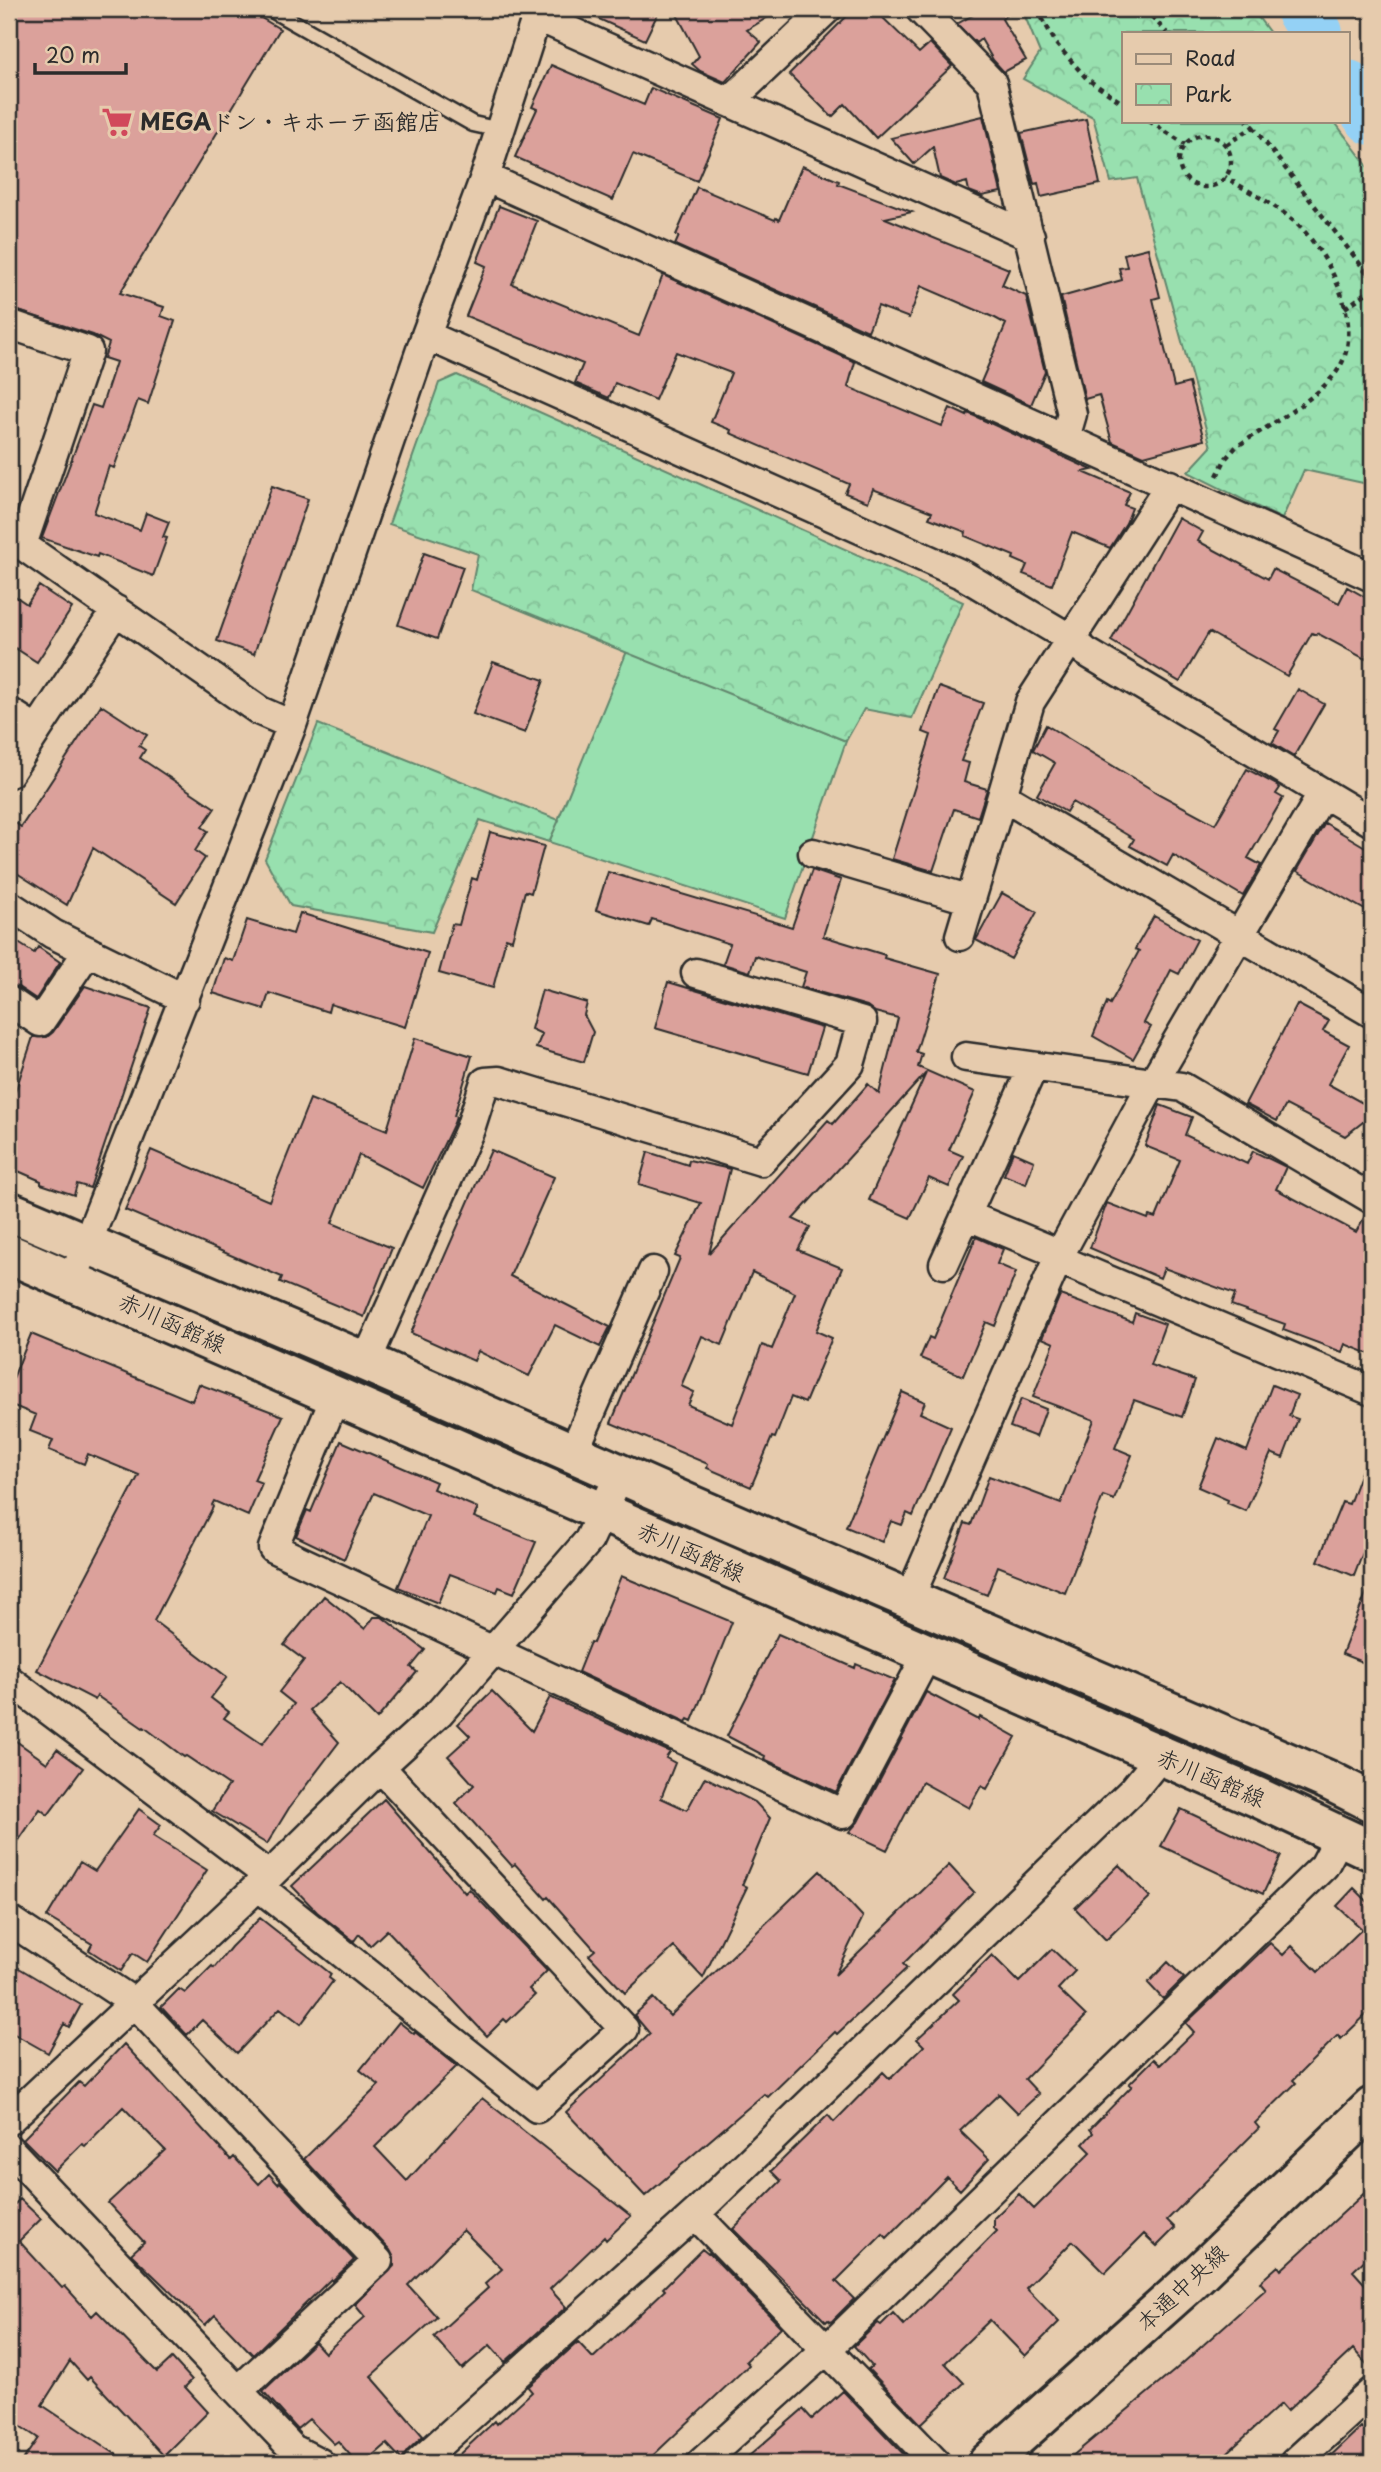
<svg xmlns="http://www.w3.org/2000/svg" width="1381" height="2472" font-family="'Playpen Sans','Klee One',sans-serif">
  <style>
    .grass { fill: #98e0af; stroke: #62866d; stroke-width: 2 }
    .park { fill: url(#park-crowns); stroke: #62866d; stroke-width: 2 }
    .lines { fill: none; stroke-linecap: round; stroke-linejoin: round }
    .river { stroke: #94d1f5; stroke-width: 54 }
    .building { fill: #dba19b; stroke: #2b2b2b; stroke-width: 2; fill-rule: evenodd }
    .lane-casing { stroke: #2b2b2b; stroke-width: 19 }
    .street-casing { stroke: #2b2b2b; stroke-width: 33 }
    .secondary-casing { stroke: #2b2b2b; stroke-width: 44 }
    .path { stroke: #2b2b2b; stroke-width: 4.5; stroke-dasharray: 5 5; stroke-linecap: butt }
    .lane { stroke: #e6cbad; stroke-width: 14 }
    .street { stroke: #e6cbad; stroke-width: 28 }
    .secondary { stroke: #e6cbad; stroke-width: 38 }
    .labels { text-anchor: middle; stroke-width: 6; stroke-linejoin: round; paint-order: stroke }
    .poi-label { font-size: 23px; font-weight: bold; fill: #2b2b2b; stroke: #e6cbad; text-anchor: start }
    .street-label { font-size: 23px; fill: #2b2b2b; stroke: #e6cbad }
  </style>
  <defs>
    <pattern id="park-crowns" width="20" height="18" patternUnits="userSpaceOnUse" patternTransform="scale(1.75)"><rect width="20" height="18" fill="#98e0af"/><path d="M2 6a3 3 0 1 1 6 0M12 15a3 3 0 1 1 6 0" fill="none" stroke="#83c097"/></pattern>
  </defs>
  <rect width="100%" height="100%" fill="#e6cbad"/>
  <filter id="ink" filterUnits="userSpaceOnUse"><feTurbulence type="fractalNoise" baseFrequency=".0143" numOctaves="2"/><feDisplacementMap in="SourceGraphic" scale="14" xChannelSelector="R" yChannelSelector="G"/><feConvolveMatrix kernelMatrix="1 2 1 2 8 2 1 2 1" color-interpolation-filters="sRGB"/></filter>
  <g filter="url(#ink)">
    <path class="grass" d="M627,651L846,741L785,918L549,842Z"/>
    <path class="park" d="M1022,9H1252L1270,33H1124V121H1334L1372,172V485L1304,470L1282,519L1188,472L1211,447L1137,178L1111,182L1093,117L1023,79L1040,53Z
      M457,375L963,602L912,718L864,709L846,741L471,590L478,554L389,524L439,383Z
      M318,724L559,820L549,842L480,820L432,932L291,906L265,859Z"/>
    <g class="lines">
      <path class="river" d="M1302,9L1316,33
        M1348,87L1372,118"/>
    </g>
    <path class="building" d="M9,9H246L280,29L120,293L164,307L161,316L175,321L148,404L138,400L114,468L109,466L94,513L140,530L146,513L169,522L163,537L167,538L153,576L98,554L97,557L42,538L92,405L101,408L116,362L104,358L109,343L93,335L9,308Z
      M577,9H660L645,40Z
      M674,9H781L747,30L761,42L725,82L700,71L692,64L699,56Z
      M854,9H874L919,53L930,43L952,66L876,138L845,104L832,117L789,74Z
      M984,9H1013L1002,19L1026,60L1004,72L993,60L981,39L976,43L957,24Z
      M551,65L644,105L651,88L723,119L697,181L633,154L613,200L515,157L537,109L532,107Z
      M983,116L1001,192L982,196L969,191L967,182L956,185L940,178L933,147L914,164L891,138Z
      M1086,119L1100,184L1041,197L1038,183L1034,184L1021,133Z
      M802,166L839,181L838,184L912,212L885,218L1009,269L1002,285L1026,296L1045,372L1031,405L981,382L1006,324L995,318L921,286L909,318L878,306L868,331L675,245L679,236L676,235L697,187L775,220L776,218L779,220Z
      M499,206L537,221L512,284L639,336L663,275L855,362L848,387L942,426L950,408L967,416L968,413L1092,470L1083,472L1130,492L1124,505L1132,508L1126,523L1110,548L1072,532L1052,585L1023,574L1027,565L1013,559L1014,556L965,536L966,532L929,518L932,512L873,489L868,502L845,493L849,484L730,433L731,430L711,422L731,373L676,352L655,400L615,383L609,398L575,383L583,364L466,316L486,266L477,262Z
      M1148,248L1160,297L1153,299L1174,387L1189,383L1204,440L1144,456L1112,442L1099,395L1085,399L1061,297L1122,280L1119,268L1127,267L1124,254Z
      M272,486L308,499L254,654L217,641Z
      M1178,518L1203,532L1198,541L1268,579L1273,569L1339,603L1347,587L1372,601V645L1365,659L1317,633L1316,635L1312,633L1287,676L1209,632L1180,682L1111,641Z
      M424,553L463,567L437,639L398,625Z
      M39,586L72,608L37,662L9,644V592L27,604Z
      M493,662L544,680L525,733L473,714Z
      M939,687L983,703L961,761L969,763L964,782L987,789L978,817L954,809L933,871L892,859L931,735L923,732Z
      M1298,689L1324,704L1294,756L1272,743L1279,731L1275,729Z
      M101,705L147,735L139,746L145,750L140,758L215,808L202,827L208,831L195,851L205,858L176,903L93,848L67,905L9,868V818L21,827Z
      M1046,725L1159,794L1215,824L1247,769L1277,785L1280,788L1276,794L1283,798L1248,858L1261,865L1243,896L1173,855L1167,866L1130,846L1134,839L1072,802L1066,812L1037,795L1055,763L1033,750Z
      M1325,823L1372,851V914L1297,871Z
      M490,832L544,846L531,893L525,891L512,940L506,938L493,988L439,973L452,924L459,925L472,878L477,880Z
      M812,870L841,880L823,936L885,955L884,958L940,974L916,1052L922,1054L918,1067L975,1092L949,1150L963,1156L949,1187L929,1178L910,1218L869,1200L926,1073L793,1219L810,1227L798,1250L842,1268L816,1331L832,1338L805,1403L791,1397L775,1438L772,1437L751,1487L707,1468L708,1464L611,1423L680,1258L675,1256L701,1203L639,1184L648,1152L688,1165L689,1160L730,1169L709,1254L828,1120L833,1124L868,1084L879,1094L898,1018L875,1012L867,1006L801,987L806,972L755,956L750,972L723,964L730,944L652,919L649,926L596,910L608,872L792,927ZM752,1272L795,1293L772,1349L762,1345L732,1424L688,1405L694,1392L681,1386L702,1336L722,1345Z
      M1002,893L1037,912L1011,959L976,940Z
      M300,913L428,953L405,1027L330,1004L328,1012L269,993L264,1009L213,993L224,958L233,961L247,920L293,934Z
      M1154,916L1197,940L1179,974L1171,970L1144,1023L1151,1027L1133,1059L1093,1036L1107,1002L1110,1004L1139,951L1135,949Z
      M9,937L34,953L38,947L60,962L36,999L18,987L9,985Z
      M668,982L822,1028L808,1073L655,1028Z
      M85,986L151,1008L90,1188L77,1184L74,1195L41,1184V1181L9,1167V1111L33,1037H47L53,1032Z
      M542,990L587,1003L584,1015L593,1032L584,1062L536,1048L542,1034L531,1029Z
      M1297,1004L1329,1021L1323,1031L1349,1045L1328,1084L1372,1108V1115L1345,1136L1286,1105L1277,1121L1245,1104Z
      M415,1038L472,1056L454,1116L456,1117L454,1123L423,1188L359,1155L332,1223L392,1248L364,1317L280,1282L282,1277L125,1210L151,1150L269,1201L310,1099L387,1130Z
      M1160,1105L1192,1117L1185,1135L1247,1164L1253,1151L1286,1167L1276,1189L1356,1232L1366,1214L1372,1216V1355L1345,1344L1342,1352L1283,1330L1285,1324L1231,1305L1235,1294L1164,1268L1160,1278L1090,1248L1107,1203L1148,1219L1149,1216L1156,1218L1180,1160L1145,1146Z
      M491,1150L554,1177L510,1276L610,1327L600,1347L555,1325L529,1376L478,1351L474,1361L411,1333Z
      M1013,1152L1034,1161L1026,1184L1004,1175Z
      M976,1237L1003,1249L997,1264L1016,1272L995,1326L986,1322L963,1376L920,1358L929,1337L933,1339Z
      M1060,1295L1132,1322L1135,1313L1165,1324L1150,1365L1195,1380L1182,1417L1134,1400L1115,1448L1132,1455L1114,1500L1103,1496L1065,1593L998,1566L987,1595L944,1578L965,1523L971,1525L989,1476L1061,1503L1094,1420L1033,1397L1054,1343L1042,1338Z
      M31,1334L192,1401L199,1384L283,1416L254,1480L262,1483L248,1516L214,1501L212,1505L213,1507L154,1621L227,1677L211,1698L229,1712L224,1718L262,1744L294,1704L279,1692L304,1660L284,1645L324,1596L365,1629L374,1617H382L425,1650L411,1667L417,1672L377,1719L340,1682L310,1710L339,1742L289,1808L267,1844L212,1811L229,1785L186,1756L184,1757L144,1727L143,1728L97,1696L95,1700L37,1670L139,1475L88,1454L84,1464L49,1450L53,1440L30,1431L36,1415L9,1404V1388Z
      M1272,1385L1297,1395L1289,1416L1298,1419L1283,1458L1271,1453L1246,1511L1227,1503L1228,1500L1198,1487L1218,1438L1247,1451Z
      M902,1392L925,1402L920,1413L951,1427L913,1516L907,1513L902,1525L891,1521L882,1542L846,1527Z
      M1021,1399L1046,1409L1036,1437L1010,1427Z
      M341,1441L436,1482L433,1489L478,1508L474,1517L536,1542L514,1593L499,1587L497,1592L450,1574L438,1603L398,1587L428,1516L374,1493L344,1559L296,1536L307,1510L311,1512Z
      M1370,1448H1372V1529L1354,1576L1318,1561L1342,1502L1349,1504Z
      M621,1576L732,1622L692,1721L688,1719L686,1722L578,1672L590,1642L593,1643Z
      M1371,1581H1372V1666L1342,1654Z
      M778,1634L855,1668L856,1664L895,1680L836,1792L764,1759L765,1756L727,1736Z
      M492,1691L532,1731L550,1697L670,1752L666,1758L675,1763L661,1798L687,1810L705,1777L755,1802L770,1818L742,1885L747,1887L703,1978L674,1947L625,1993L589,1955L595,1950L548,1897L546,1899L515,1864L512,1866L456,1803L474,1785L448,1756L470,1736L458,1724Z
      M926,1692L979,1720L980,1717L1016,1737L987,1789L981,1786L969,1808L922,1782L887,1850L849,1832L858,1822Z
      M9,1736L47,1763L57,1749L83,1768L48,1815L40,1809L9,1855Z
      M384,1799L465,1893L469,1889L547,1971L529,1989L535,1995L507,2022L504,2019L487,2036L387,1930L370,1946L359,1934L354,1941L317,1912L292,1886Z
      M139,1809L161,1825L153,1836L207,1870L147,1962L133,1953L121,1971L89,1950L92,1944L47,1917L80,1862L95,1871Z
      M1181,1809L1281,1856L1263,1894L1161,1846Z
      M949,1865L974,1892L903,1964L907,1968L837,2034L835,2032L768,2097L764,2094L645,2196L566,2112L650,2034L634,2015L653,1998L670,2016L820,1871L863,1917L835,1975Z
      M1119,1865L1150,1897L1106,1940L1075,1908Z
      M1354,1888L1372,1906V2009L1341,2039L1338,2035L1293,2080L1296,2083L1255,2123L1259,2128L1167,2220L1175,2228L1157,2246L1144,2234L1105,2273L1073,2241L1026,2288L1059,2322L1025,2356L990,2320L945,2363L964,2383L921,2424L868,2369L872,2366L854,2346L878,2323L881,2325L893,2313L904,2325L997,2231L994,2228V2218L1019,2194L1034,2209L1091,2152L1083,2144L1093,2133L1090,2129L1132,2086L1129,2084L1154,2059L1160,2065L1194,2032L1186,2023L1270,1943L1283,1955L1292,1946L1318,1972L1362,1929L1337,1906Z
      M260,1918L331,1974L329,1978L333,1981L301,2024L280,2008L237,2053L202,2020L187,2035L161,2007L179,1989L185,1993L212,1966L214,1968L231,1947Z
      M1052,1949L1075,1971L1058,1989L1086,2016L1025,2079L1039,2094L1018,2113L999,2094L960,2131L989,2159L960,2190L947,2177L887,2238L883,2234L836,2281L854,2299L831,2322L828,2320L826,2322L733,2229L781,2181L771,2171L828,2115L834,2122L883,2072L890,2079L924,2046L917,2039L959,2000L953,1994L992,1955L1019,1982Z
      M9,1962L81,2005L69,2027L64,2024L48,2053L9,2031Z
      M1168,1962L1184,1978L1163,1999L1148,1983Z
      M399,2022L414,2034L415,2032L457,2066L375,2147L407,2181L482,2098L631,2216L606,2240L604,2237L550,2289L566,2307L505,2362L490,2345L462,2369L434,2337L488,2288L485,2284L502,2269L463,2230L408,2285L437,2317L371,2376L423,2436L407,2451L402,2460L387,2444L365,2463H357L338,2441L334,2444L309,2419L297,2429L263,2391L315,2342L325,2353L365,2317L355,2305L394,2266V2258L390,2250L304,2159L379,2085L360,2070Z
      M124,2044L231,2160L234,2157L259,2184L269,2174L278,2184L280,2182L354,2260L332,2281L331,2279L253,2355L215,2315L205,2325L131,2254L144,2242L108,2203L165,2150L123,2107L85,2146L82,2144L55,2171L23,2139L79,2082L84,2086Z
      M1372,2186V2253L1353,2271L1372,2292V2370L1353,2349L1287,2411L1281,2404L1216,2463H1064L1174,2371L1266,2289L1260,2282L1278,2266L1281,2270Z
      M20,2199L41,2219L19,2241L62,2288L65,2286L92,2316L97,2311L157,2372L172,2358L192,2380L185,2387L208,2412L164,2456L90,2377L87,2380L70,2361L42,2405L129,2463H21L38,2438L9,2419V2210Z
      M702,2249L708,2254L709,2253L781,2327L746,2361L749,2365L645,2463H450L495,2421L497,2424L532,2392L528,2387L578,2342L593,2358L665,2290L663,2288Z
      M843,2391L912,2463H741L803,2409L812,2419Z
      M1361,2427L1372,2440V2463H1323Z"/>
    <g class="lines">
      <g class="lane-casing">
        <path id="lane" d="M270,9L473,124L500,130"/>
      </g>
      <g class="street-casing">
        <path id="street" d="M920,9L992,83L1072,414L1065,438
          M536,16L1030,236
          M729,102L827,9
          M485,177L1372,577
          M9,324L88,351L22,545
          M426,335L963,575L1071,639L1086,652L1372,822
          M1170,485L1030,702L1002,796L1372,1013
          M9,536L260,711L292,725
          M9,712L37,730L116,610
          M9,773L37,730
          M813,853L971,900
          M9,905L53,934L185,999
          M960,936L1002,796
          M9,1001L40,1022L88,951
          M966,1057L1182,1087L1372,1199
          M966,1215L1060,1254
          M1058,1259L1372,1391
          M80,1261L292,725L426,335L485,177L539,9
          M944,1264L1033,1067
          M366,1362L470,1129L485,1082L499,1081L761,1161L850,1064L862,1022L696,973
          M336,1395L273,1548L843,1814L927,1655
          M573,1453L653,1271
          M909,1599L1060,1254L1152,1084L1323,793
          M9,1680L269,1876
          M258,1886L537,2108L624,2029L380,1767
          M9,1920L133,2002L378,2261L238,2391
          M9,2120L269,1876L380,1767L439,1713L589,1540L620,1474
          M9,2149L293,2449L320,2463
          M695,2214L936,2463
          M418,2463L695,2214L1134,1789L1160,1757
          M701,2463L827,2349L1324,1866L1340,1836
          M1294,2463L1372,2392"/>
      </g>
      <g class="secondary-casing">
        <path id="secondary" d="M9,1211L366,1362L686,1503L1328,1780L1372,1802
          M9,1254L1257,1797L1372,1851
          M988,2463L1186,2286L1372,2107"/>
      </g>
      <path class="path" d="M1037,9L1057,45L1087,79L1124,104
        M1145,9L1167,33
        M1149,121L1185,144
        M1253,127L1372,279
        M1179 161a26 26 0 1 1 52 0a26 26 0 1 1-52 0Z
        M1226,145L1253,127L1247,121
        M1345,308L1372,289
        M1217,476L1226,458L1236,447C1267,426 1312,403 1335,374C1369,331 1331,256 1297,224C1277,205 1249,192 1225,177"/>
      <use href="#lane" class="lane"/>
      <use href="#street" class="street"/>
      <use href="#secondary" class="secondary"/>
    </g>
  </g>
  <defs>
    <g id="supermarket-bare" transform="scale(2.415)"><path d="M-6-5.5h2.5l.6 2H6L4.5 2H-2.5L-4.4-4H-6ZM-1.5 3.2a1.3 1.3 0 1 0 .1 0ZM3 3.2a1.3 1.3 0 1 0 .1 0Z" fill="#d1495b" stroke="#e6cbad" stroke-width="2.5" paint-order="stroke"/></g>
  </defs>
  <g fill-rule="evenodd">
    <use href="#supermarket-bare" x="117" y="122"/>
  </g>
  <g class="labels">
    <g class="poi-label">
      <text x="140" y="130">MEGAドン・キホーテ函館店</text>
    </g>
    <g class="street-label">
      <text transform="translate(172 1323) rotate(24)" y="8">赤川函館線</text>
      <text transform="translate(691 1552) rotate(24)" y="8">赤川函館線</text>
      <text transform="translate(1211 1778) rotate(23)" y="8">赤川函館線</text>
      <text transform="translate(1182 2288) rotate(-43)" y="8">本通中央線</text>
    </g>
  </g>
  <rect width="1381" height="2472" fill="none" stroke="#e6cbad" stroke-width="35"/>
  <rect x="18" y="18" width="1346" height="2437" fill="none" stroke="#2b2b2b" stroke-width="2.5" filter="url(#ink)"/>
  <rect x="1122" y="32" width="228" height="91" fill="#e6cbad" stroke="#9b8b79" stroke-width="2"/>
  <rect x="1136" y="54" width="35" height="10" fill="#e6cbad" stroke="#9b8b79" stroke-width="2"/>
  <text x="1185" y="66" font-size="21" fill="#2b2b2b">Road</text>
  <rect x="1136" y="84" width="35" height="21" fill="url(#park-crowns)" stroke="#9b8b79" stroke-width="2"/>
  <text x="1185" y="102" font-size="21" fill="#2b2b2b">Park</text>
  <path d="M35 63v10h91v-10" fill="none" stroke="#2b2b2b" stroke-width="3.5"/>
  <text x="46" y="63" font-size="21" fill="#2b2b2b" stroke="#e6cbad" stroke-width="5" paint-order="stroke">20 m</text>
</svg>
